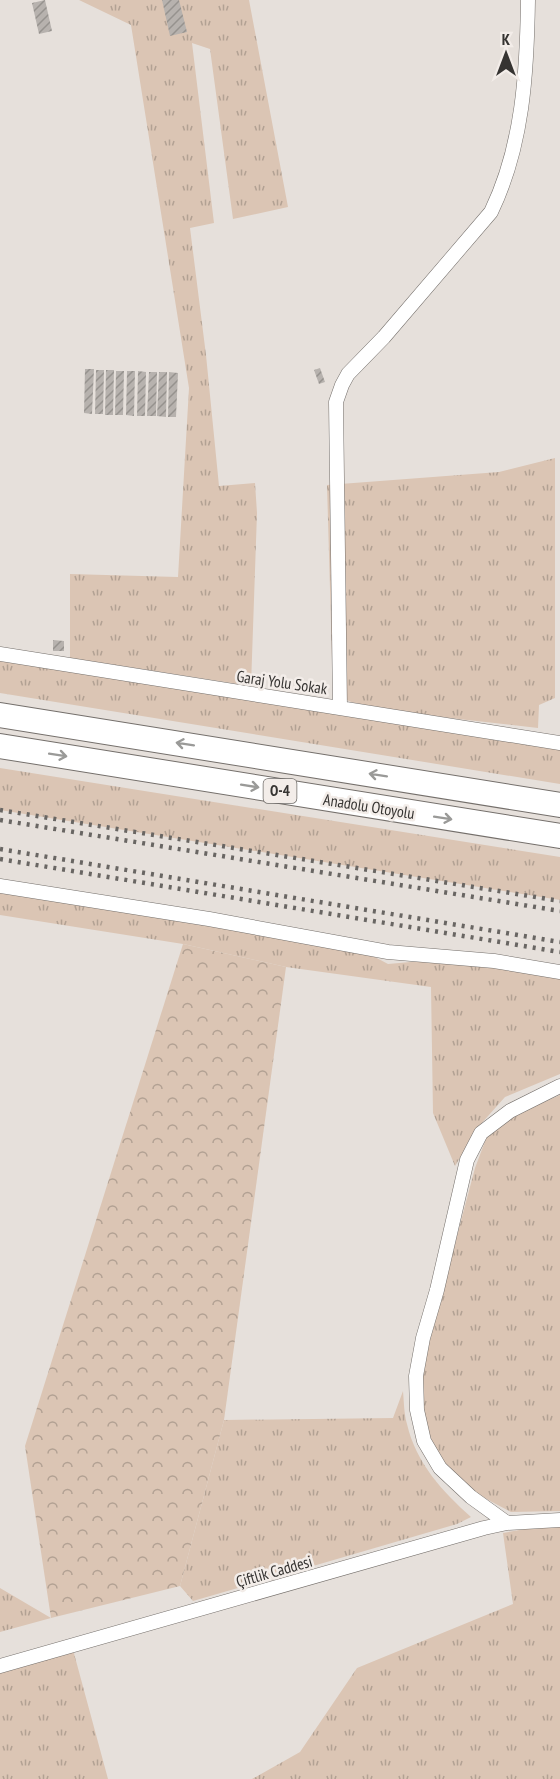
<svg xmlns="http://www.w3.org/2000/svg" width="560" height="1779" font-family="'PT Sans Narrow',sans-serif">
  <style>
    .grass { fill: url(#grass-tufts) }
    .forest { fill: url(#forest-crowns) }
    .building { fill: url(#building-hatch) }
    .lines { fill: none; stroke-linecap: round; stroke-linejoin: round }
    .minor-casing { stroke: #746f6b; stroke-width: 15 }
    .motorway-casing { stroke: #746f6b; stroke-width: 26 }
    .minor { stroke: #fff; stroke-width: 14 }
    .motorway { stroke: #fff; stroke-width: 24 }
    .rail { stroke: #696663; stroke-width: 4.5; stroke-dasharray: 3 6; stroke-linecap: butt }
    .oneway { stroke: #9a9a98 }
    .labels { text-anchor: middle; stroke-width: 5; stroke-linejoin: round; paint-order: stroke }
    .shield { fill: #f3ede9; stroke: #6f6c69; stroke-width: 1.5 }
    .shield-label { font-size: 15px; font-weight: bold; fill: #363432 }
    .street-label { font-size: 16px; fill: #363432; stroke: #f3ede9 }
  </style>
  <defs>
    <pattern id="grass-tufts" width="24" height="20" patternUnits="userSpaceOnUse" patternTransform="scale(1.5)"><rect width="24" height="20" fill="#dbc5b4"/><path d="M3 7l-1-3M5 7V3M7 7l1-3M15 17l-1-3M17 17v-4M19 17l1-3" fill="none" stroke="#b2a193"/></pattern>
    <pattern id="forest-crowns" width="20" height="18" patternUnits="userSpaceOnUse" patternTransform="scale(1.5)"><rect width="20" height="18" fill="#dbc5b4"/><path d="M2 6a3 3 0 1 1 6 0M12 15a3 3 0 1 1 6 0" fill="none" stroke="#b2a193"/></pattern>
    <pattern id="building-hatch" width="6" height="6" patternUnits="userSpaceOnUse" patternTransform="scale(1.5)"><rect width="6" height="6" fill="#b7b2ae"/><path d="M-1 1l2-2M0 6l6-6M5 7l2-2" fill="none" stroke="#96928e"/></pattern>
  </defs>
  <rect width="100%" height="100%" fill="#e6e0db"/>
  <path class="grass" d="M79,0H249L288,207L233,219L210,49L192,43L214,223L190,228L206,355L219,486L255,483L257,513L251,686L70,658V574L178,577L189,388L131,25Z
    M555,458V698L539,705L538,728L396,712L351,702L333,693L327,485L499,472Z
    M0,657L560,746V784L0,693Z
    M0,768L560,857V900L0,810Z
    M0,892L287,939L373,956L388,964L444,959L560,974V1074L505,1097L480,1125L455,1166L433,1113L431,987L286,967L183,944L0,915Z
    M560,1095V1511L511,1512L479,1495L456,1481L429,1443L423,1421L422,1368L475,1168L487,1136L510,1117Z
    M403,1391C404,1402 404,1414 407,1424C416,1463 442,1491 471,1517L457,1524L193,1601L180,1586L224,1420L393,1418Z
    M542,1526H560V1779H252L300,1752L357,1668L513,1604L503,1533Z
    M0,1588L51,1618L0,1632Z
    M72,1646L108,1779H0V1671Z"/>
  <path class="forest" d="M183,944L286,967L224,1420L180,1586L51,1618L25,1446Z"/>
  <path class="building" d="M45,0L52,31L39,34L32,3Z
    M162,0H179L187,32L170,36Z
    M320,368L325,382L319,384L314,370Z
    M85,369H94L92,414L84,413Z
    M96,370H104L103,414H95Z
    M106,370H114L113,415H105Z
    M116,371H124L123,415H115Z
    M127,371H135L134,416L126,415Z
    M138,371L146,372L145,416H137Z
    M149,372H157L156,416H147Z
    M159,372H167L166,417L157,416Z
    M169,372L178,373L176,417H168Z
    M53,640L64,641V651H53Z"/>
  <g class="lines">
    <g class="minor-casing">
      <path id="minor" d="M0,654C187,684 374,712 560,743
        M340,707L336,402L342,385L348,374L384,337L491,212C523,146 527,72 528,0
        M0,886L209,919L388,952L494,961L560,972
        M507,1523L471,1497L440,1468L424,1441L417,1410L416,1376L423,1338L437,1290L467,1160L481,1133L510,1111L560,1086
        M0,1666L484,1528L507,1523L560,1520"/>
    </g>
    <g class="motorway-casing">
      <path id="motorway" d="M0,715L560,805
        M0,746L560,836"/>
    </g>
    <use href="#minor" class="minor"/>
    <use href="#motorway" class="motorway"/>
    <path class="rail" d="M0,810L560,901
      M0,820L560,911
      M0,849L560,942
      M0,859L560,952"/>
  </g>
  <defs><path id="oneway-shaft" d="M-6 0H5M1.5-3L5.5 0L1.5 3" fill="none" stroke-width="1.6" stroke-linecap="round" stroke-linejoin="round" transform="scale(1.5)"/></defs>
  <g class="oneway">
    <use href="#oneway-shaft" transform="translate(185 744) rotate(-171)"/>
    <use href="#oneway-shaft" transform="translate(58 755) rotate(9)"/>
    <use href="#oneway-shaft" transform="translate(378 775) rotate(-171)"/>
    <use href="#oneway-shaft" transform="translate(250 786) rotate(9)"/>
    <use href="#oneway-shaft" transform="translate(443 818) rotate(9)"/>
  </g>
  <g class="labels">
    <rect class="shield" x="263.5" y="779" width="33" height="24" rx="4.5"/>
    <g class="shield-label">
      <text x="280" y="796">O-4</text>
    </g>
    <g class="street-label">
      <text transform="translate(282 682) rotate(8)" y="6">Garaj Yolu Sokak</text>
      <text transform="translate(369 806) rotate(9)" y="6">Anadolu Otoyolu</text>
      <text transform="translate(274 1571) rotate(-16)" y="6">Çiftlik Caddesi</text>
    </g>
  </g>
  <g transform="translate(506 54)" stroke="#f3ede9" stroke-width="4.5" paint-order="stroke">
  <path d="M0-4.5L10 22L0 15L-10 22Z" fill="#363432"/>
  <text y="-9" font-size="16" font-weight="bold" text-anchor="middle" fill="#363432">K</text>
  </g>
</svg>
